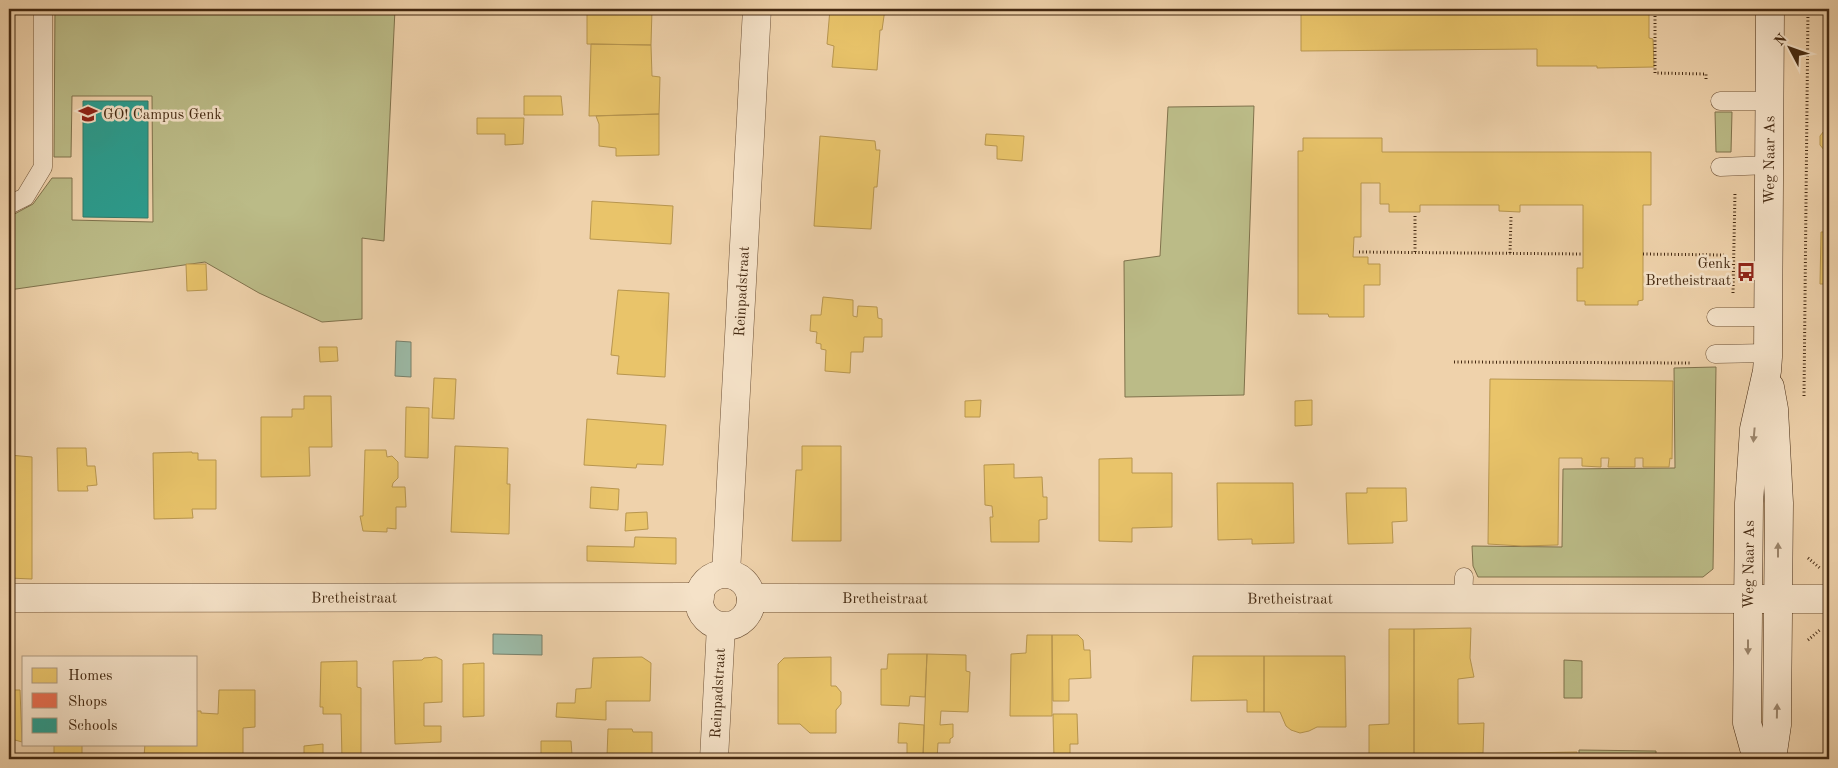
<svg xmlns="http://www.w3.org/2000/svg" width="1838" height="768" font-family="'Old Standard TT',serif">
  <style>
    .green { fill: #bbbb87; stroke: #80724c }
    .water { fill: #9bb8a4; stroke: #787f69 }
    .homes { fill: #e9c46a; stroke: #b8964f }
    .shops { fill: #e76f51; stroke: #b65a3e }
    .schools { fill: #2a9d8f; stroke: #327a69 }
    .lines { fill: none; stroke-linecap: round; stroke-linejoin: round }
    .service-casing { stroke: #6f5338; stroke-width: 19 }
    .minor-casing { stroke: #6f5338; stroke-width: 29 }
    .secondary-casing { stroke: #442911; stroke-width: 29 }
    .path { stroke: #442911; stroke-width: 3; stroke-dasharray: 1 2.5; stroke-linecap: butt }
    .service { stroke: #f5e2c8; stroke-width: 18 }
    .minor { stroke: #f5e2c8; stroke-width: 28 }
    .secondary { stroke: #f5e2c8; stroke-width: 28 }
    .oneway { fill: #9c866c }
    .labels { text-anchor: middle; stroke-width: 5; stroke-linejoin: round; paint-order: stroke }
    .poi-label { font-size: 15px; fill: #442911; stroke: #f5e2c8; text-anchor: start }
    .street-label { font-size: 15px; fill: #442911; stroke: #f5e2c8 }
  </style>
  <rect width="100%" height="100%" fill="#efd2ab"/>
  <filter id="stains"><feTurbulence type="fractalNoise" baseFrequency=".004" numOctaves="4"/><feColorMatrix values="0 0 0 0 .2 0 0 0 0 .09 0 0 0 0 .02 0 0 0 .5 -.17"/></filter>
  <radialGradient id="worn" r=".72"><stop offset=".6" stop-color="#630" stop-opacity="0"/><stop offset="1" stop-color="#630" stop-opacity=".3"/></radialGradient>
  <path class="green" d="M55,9H395L384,241L362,238V319L322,322L259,293L205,262L9,290V217L33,204L52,178H72V220L153,222L152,96H72L71,157H54Z
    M1254,106L1244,395L1125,397L1124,261L1160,256L1168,107Z
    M1715,112H1732L1731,152H1716Z
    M1716,367L1713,569L1703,577H1478L1473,566L1472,546L1562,547L1563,469L1675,468L1674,368Z
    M1564,660L1582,661V698H1564Z
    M1579,750L1656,751V754L1672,755V759H1579Z"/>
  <path class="water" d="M396,341L411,342V377L395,376Z
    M493,634L542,635V655L493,654Z"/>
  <path class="homes" d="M587,9H652L651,45L587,44Z
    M830,9H885L882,30H880L877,70L832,67L834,46L827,44Z
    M1301,9H1649V38L1653,39L1654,67L1597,68V66H1537V49L1301,51Z
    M591,44L651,45L652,76L660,77L659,114L589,116Z
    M524,96H561L563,115H524Z
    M659,114V155L616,156V148L599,146V124L596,116Z
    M1824,114H1829V151H1825L1820,145V136L1824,131Z
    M477,118H524L523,144L505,145V134H477Z
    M986,134L1024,136L1022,161L997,159V146L985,145Z
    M820,136L875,141L876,150H880L877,187H874L871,229L814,226Z
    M1303,138H1382V152H1651V205H1643V300L1638,301V305H1585V301H1577V268H1583V205H1520V212L1499,211V205H1420V212H1389V204H1380V183H1361V237H1354L1353,257H1368V264H1380V285H1364V317H1329L1328,314H1298V151H1303Z
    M592,201L673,206L671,244L590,239Z
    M1821,232H1829V284H1820Z
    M186,264H206L207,290L187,291Z
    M618,290L669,293L665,377L617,374L619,356L611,355Z
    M823,297L853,300V316L857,317L858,306L877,307L878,318L882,319V337H864L863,352H851L850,373L825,371L826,350L821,349V344L816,343L817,332L810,331L811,315H821Z
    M319,347H337L338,361L320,362Z
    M434,378L456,379L454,419L432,418Z
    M1490,379L1673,381L1672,459L1670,458L1669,467H1643V458H1635V467H1608L1609,458H1601V467L1582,466V458H1559L1558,545L1522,546L1488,544Z
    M304,396H331L332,447H309L310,476L261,477V417H292V409H304Z
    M981,400L980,417H965V401Z
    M1312,400V425L1295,426V401Z
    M406,407L429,408L428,458L405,457Z
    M587,419L666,425L663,465L637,464L636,468L584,465Z
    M455,446L508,448L507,484H510L509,534L451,532Z
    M802,446H841V541H792L796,470H802Z
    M57,448H86L87,466H95L97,485L87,486L88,491H58Z
    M365,450H386L387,457L392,456L398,462V478L393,483L392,487H405L406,507H396V529L387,528V532L363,531L360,516H363Z
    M192,452V453H198V460H216V509H192L193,518L154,519L153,453Z
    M9,455L32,457V579L9,578Z
    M1132,458V473H1172V527L1132,528V542L1099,541V459Z
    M1014,464V478L1042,477L1043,497H1047V519L1039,520V542H991L990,517H993L992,506L985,505L984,465Z
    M1217,483H1293L1294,543L1252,544V539L1218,540Z
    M591,487L619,489L618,510L590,508Z
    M1367,488H1406L1407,521L1392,522L1393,543L1348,544L1346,493H1367Z
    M647,512L648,529L625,531L626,513Z
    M635,537L676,538V564L587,561V546L634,547Z
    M1471,628L1470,658L1474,677L1458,679V724L1484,723L1483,753L1414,755V629Z
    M1389,629H1414V755H1369V725L1389,724Z
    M1027,635H1052V716H1010L1011,654L1026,653Z
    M1052,635H1078L1083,640L1084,650H1090L1091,678L1069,679V701H1053Z
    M888,654H927L925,697L910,696L909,706L881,705V669H887Z
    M927,654L966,655V671L970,672L968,712L941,711L940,725L953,724V737L950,739V743H938L937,759L923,758Z
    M1193,656H1264V712H1247V700L1191,701Z
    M1264,656H1345L1346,727H1317L1309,731L1300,733L1291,730L1286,726L1280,712H1264Z
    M436,657L442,660V702L424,703V726H441V742L395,744L393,661L422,660L424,658Z
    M642,657L651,663L650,701H606V720L556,717L557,703H575L576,689L591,688L593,658Z
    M831,657V686H836L841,692V704L836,710V733H810L800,724H778V664L784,658Z
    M357,661V687L361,688V759H342L341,714H323V707H320L321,662Z
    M484,663V716L463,717V664Z
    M9,690H20L22,742L15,740L14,743L9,742Z
    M219,690H255V727L243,728V759H152L151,754L144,756L145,744H196V711H201V713L218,714Z
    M1053,714H1077L1078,744H1070V759H1054Z
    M1825,715H1829V746H1824Z
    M899,723L924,725L923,756H907V743H898Z
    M608,729H632L633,732H652V759H541V741H571L572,755L607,756Z
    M54,744H82V759H54Z
    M323,744V759H304V746Z
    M1824,746H1829V759H1824Z
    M1577,752V759H1414V755Z
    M995,755H1028V759H995Z"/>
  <path class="shops" d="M1829,637V674H1825V642Z"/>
  <path class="schools" d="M83,101H148V218L83,217Z"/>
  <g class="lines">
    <g class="service-casing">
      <path id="service" d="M1720,101H1769
        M1720,167L1769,165
        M9,205L25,197L43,167V9
        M1716,317H1768
        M1715,354L1768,353
        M1463,598L1464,577"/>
    </g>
    <g class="minor-casing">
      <g id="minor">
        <path id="s1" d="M726,573L757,9"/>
        <circle cx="725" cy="600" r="26"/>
        <path id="s2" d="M9,598L700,597"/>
        <path id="s3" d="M751,598L1829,599"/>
        <path id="s4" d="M714,759L721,626"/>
      </g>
    </g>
    <g class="secondary-casing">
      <g id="secondary">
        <path d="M1770,387L1774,409L1779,503L1777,725L1772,759"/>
        <path id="s5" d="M1757,759L1747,723L1749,503L1754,429L1767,371L1768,357L1770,9"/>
      </g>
    </g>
    <path class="path" d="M1655,9V73L1706,74V81
      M1415,216V252
      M1359,252L1583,254
      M1510,253L1511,217
      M1643,254L1724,255
      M1733,293L1735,192
      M1454,362L1691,363
      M1804,396L1808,9
      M1808,558L1821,569
      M1808,640L1821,629"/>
    <use href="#service" class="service"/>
    <use href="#minor" class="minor"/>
    <use href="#secondary" class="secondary"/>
  </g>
  <defs><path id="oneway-solid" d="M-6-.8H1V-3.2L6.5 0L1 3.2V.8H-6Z" transform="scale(1.25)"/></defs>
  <g class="oneway">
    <use href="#oneway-solid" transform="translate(1754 435) rotate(95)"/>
    <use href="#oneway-solid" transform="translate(1778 550) rotate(-90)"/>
    <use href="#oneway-solid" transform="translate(1748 647) rotate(90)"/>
    <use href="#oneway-solid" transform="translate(1777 711) rotate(-89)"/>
  </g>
  <defs>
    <g id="school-bare" transform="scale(1.5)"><path d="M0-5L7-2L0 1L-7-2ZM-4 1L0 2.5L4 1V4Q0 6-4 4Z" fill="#8f2418" stroke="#f5e2c8" stroke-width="2.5" paint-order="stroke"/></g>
    <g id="bus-bare" transform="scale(1.5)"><path d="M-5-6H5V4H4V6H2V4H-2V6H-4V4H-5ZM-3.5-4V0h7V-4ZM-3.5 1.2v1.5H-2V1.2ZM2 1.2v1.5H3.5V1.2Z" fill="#8f2418" stroke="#f5e2c8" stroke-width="2.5" paint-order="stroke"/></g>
  </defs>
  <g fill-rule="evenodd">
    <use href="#school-bare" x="88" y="114"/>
    <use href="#bus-bare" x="1746" y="272"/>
  </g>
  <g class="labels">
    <g class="poi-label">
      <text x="103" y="119">GO! Campus Genk</text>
      <text x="1731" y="268" text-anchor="end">Genk<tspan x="1731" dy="17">Bretheistraat</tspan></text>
    </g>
    <g class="street-label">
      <text dy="5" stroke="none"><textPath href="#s5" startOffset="602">Weg Naar As</textPath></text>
      <text dy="5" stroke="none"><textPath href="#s1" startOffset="282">Reinpadstraat</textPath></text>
      <text dy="5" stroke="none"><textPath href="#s5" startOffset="196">Weg Naar As</textPath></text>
      <text dy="5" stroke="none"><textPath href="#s3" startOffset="134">Bretheistraat</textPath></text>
      <text dy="5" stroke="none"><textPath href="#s2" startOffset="345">Bretheistraat</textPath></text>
      <text dy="5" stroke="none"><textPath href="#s3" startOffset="539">Bretheistraat</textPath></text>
      <text dy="5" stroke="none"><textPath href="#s4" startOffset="66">Reinpadstraat</textPath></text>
    </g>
  </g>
  <rect width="1838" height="768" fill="none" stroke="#efd2ab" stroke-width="30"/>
  <rect x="10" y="10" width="1818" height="748" fill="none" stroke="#442911" stroke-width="2.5"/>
  <rect x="15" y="15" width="1808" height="738" fill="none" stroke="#442911"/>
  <rect x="22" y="656" width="175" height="90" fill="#f5e2c8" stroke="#ae987f"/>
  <rect x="32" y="668" width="25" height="15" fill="#e9c46a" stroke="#ae987f"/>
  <text x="68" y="680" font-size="15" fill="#442911">Homes</text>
  <rect x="32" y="693" width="25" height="15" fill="#e76f51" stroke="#ae987f"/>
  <text x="68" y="706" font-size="15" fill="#442911">Shops</text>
  <rect x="32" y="718" width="25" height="15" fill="#2a9d8f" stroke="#ae987f"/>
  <text x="68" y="730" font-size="15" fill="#442911">Schools</text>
  <g transform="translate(1790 48) rotate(311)" stroke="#f5e2c8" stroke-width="4" paint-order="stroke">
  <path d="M0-4L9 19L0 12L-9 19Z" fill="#442911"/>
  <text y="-8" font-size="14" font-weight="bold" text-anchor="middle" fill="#442911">N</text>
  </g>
  <rect width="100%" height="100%" filter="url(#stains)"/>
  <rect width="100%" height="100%" fill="url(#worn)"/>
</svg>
